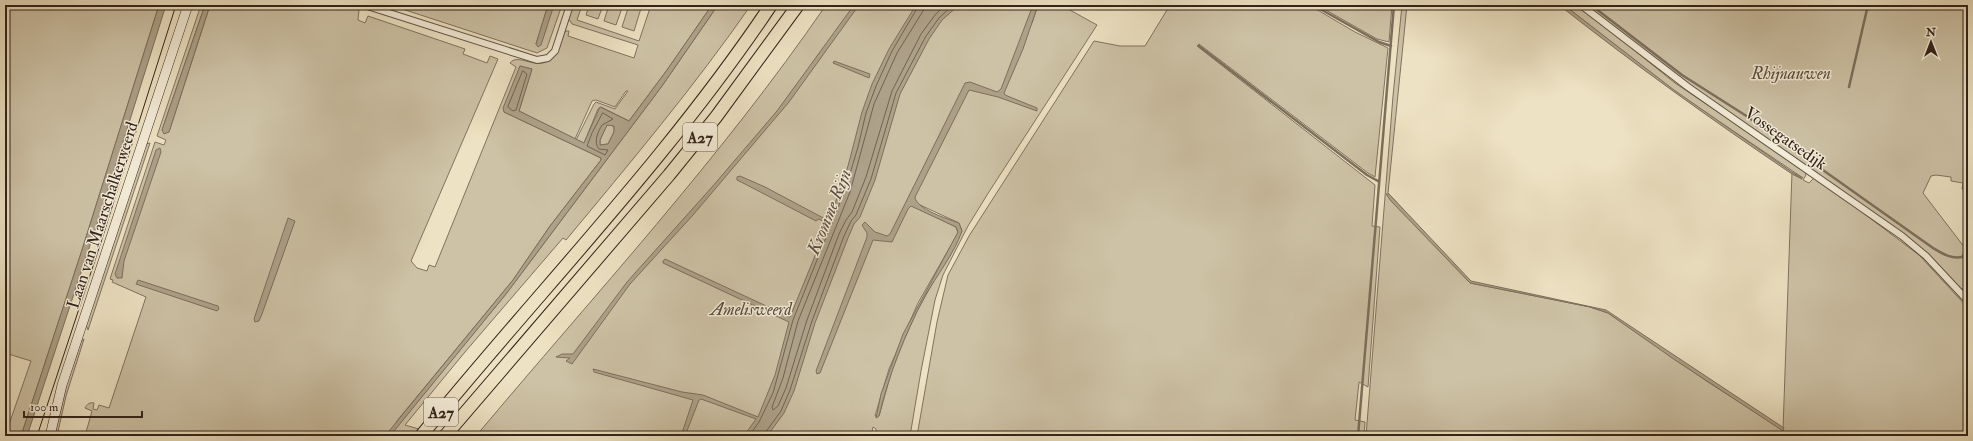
<svg xmlns="http://www.w3.org/2000/svg" width="1973" height="441" font-family="'IM FELL Double Pica',serif">
  <style>
    .green { fill: #cdc2a6; stroke: #807260; fill-rule: evenodd }
    .water { fill: #ada189; stroke: #7c6f5c; fill-rule: evenodd }
    .lines { fill: none; stroke-linecap: round; stroke-linejoin: round }
    .shore { stroke: #706251; stroke-width: 1 }
    .stream { stroke: #7c6f5c; stroke-width: 2.5 }
    .minor-casing { stroke: #615344; stroke-width: 8 }
    .secondary-casing { stroke: #322319; stroke-width: 10 }
    .motorway-casing { stroke: #322319; stroke-width: 14 }
    .minor { stroke: #f3ecd8; stroke-width: 6 }
    .secondary { stroke: #f3ecd8; stroke-width: 9 }
    .motorway { stroke: #ede2c3; stroke-width: 12 }
    .tram { stroke: #322319; stroke-width: 1 }
    .labels { text-anchor: middle; stroke-width: 3; stroke-linejoin: round; paint-order: stroke }
    .shield { fill: #f3ecd8; stroke: #6c5f52; stroke-width: 1 }
    .shield-label { font-size: 16px; font-weight: bold; fill: #322319 }
    .park-label { font-size: 17px; font-style: italic; fill: #594b3c; stroke: #f3ecd8 }
    .street-label { font-size: 17px; fill: #322319; stroke: #f3ecd8 }
    .water-label { font-size: 18px; font-style: italic; fill: #5d4f40; stroke: #f3ecd8 }
  </style>
  <rect width="100%" height="100%" fill="#ede2c3"/>
  <filter id="stains"><feTurbulence type="fractalNoise" baseFrequency=".005" numOctaves="4"/><feColorMatrix values="0 0 0 0 .2 0 0 0 0 .09 0 0 0 0 .02 0 0 0 .5 -.17"/></filter>
  <radialGradient id="worn" r=".72"><stop offset=".6" stop-color="#630" stop-opacity="0"/><stop offset="1" stop-color="#630" stop-opacity=".3"/></radialGradient>
  <path class="green" d="M5,5H159L82,250L21,436H5L31,361L5,353Z
    M201,5H205L162,130L169,132L210,5H334L350,10L353,5L359,10L358,20L365,23L368,16L465,49L463,54L487,63L490,56L498,59L411,261L417,268L427,271L429,265L435,267L516,67L510,63C517,53 535,69 548,61C557,55 558,38 566,31H569L568,36L634,58L638,45L572,24L568,18L572,5H582L577,20L639,41L651,5H712L667,70L629,121L601,107L598,109L584,143L576,140L594,104L596,102L615,109L628,91H626L615,107L596,100L592,101L575,139L519,111L532,69L520,66L504,112L601,158V160L550,226L513,280L396,422L400,423L506,294L662,86L718,5H751C694,87 630,163 566,240L563,238L465,352L405,425L443,436H85L92,411L85,408C87,404 90,402 94,403L93,409L97,410L99,405L109,408L146,297L112,282L113,280L110,279L155,142L164,145L166,140L157,136Z
    M390,5H548L536,44L554,5H562L547,48L537,53Z
    M589,5H603L598,19L586,15Z
    M609,5H623L616,25L604,21Z
    M629,5H642L634,31L622,27Z
    M826,5H1037L1032,23L1038,5H1061L1097,25L987,195L968,226L943,275L935,300L921,371L910,436H876V429L873,427L871,436H476C595,294 721,158 826,5ZM918,204L959,223L962,231L917,311L904,340L892,370L879,416H875L889,369L918,303L958,233L956,227L916,207Z
    M1170,5H1309L1355,32L1388,48L1375,177L1368,173L1199,44L1197,46L1375,185L1372,226L1380,227L1368,387L1359,382L1355,420L1365,422L1364,436H917L937,322L948,275L969,236L1094,41L1120,46H1145Z
    M1317,5H1392L1389,42L1377,39Z
    M1402,5H1407L1388,193L1470,283L1590,307L1608,313L1711,384L1783,430L1792,172L1803,178L1674,91L1564,5H1578L1675,83L1805,171L1806,175L1803,180L1809,183L1814,178L1818,179L1919,255L1968,308V436H1366L1393,96Z
    M1583,5H1968V191L1962,189L1963,183L1951,181V177L1936,175L1931,176L1923,193L1968,252V282L1964,288L1960,290L1936,264L1721,109Z
    M607,125L614,126V132L608,144L600,145V140Z
    M150,143L88,330L86,325L146,144Z
    M84,339L66,396L57,436H54L62,398L81,341Z"/>
  <path class="water" d="M159,5H166L101,212L27,436H21L82,250Z
    M205,5H210L169,132L164,134L162,130Z
    M548,5H554L541,45L538,47L536,44Z
    M712,5H718L662,86L506,294L390,436H385L513,280L550,226L601,160V158L504,112L503,108L520,66L532,69L519,111L584,143L600,107L629,121L667,70ZM607,125L614,126V132L608,144L600,145V140Z
    M854,5H859L789,102L693,215L630,284L572,364L566,361L570,358L556,357L562,354H573L627,282L712,187L777,111Z
    M916,5H959L942,20L929,39L900,94L875,180L860,217L854,224L848,238L815,323L794,391L784,413L767,436H744L756,419L701,399L699,400L685,436H681L693,400L594,372L593,369L682,392L703,395L758,417L775,375L789,322L663,263V261L665,259L790,317L828,224L819,219L816,221L745,184L737,180V177L740,176L765,187L829,221L848,166L862,112L872,84L889,49Z
    M1033,5H1038L1023,49L1004,93L1005,95L1037,108V111L998,97L969,90L915,197C916,209 948,219 959,223L962,231C954,254 937,275 925,296C905,334 889,374 879,416L876,418L881,394L903,334L958,232L956,227L911,206L908,209L892,242L873,240L820,373L817,374L816,371L867,237V233L862,225L865,222L875,232L887,236L890,234L965,83L970,82L997,92L1001,89Z
    M1559,5H1564L1674,90L1802,179L1792,174C1712,120 1635,65 1559,5Z
    M834,61L870,74L869,78L833,63Z
    M160,148L161,152L124,261L122,278H117L115,274L156,150Z
    M1386,194H1389L1471,281L1606,310L1784,428L1783,431L1675,360L1608,313L1590,307L1470,283L1391,201Z
    M288,218L295,221L262,314L259,321L255,322L254,319Z
    M138,280L218,306L219,309L217,311L136,284Z"/>
  <g class="lines">
    <path class="shore" d="M924,5L923,11L897,53L874,104L850,192L798,321L783,378L772,407L773,410L778,406L786,388L807,320L839,234L846,220L852,212L866,177L892,91L921,34L935,15L945,5
      M523,71L527,74L516,110L513,111L508,107Z
      M603,113L613,119L602,125C598,132 593,142 599,149L608,150L605,155L587,146L592,133Z
      M749,436L759,422L773,393L793,320L845,190L858,147L866,113L876,86L892,51L919,5
      M764,436L765,433L781,411L790,390L812,321L844,236L851,221L856,215L871,179L896,93L926,36L939,18L953,5"/>
    <path class="stream" d="M1313,5L1379,42L1391,46
      M1591,5L1682,75L1748,117L1933,248C1943,254 1951,259 1962,257L1967,250
      M1199,46L1367,175L1378,181
      M1849,87L1868,5
      M1358,436L1394,5"/>
    <g class="minor-casing">
      <path id="minor" d="M364,5L537,60L548,58L555,51L570,5
        M1581,5L1688,87L1902,236L1926,256L1968,301"/>
    </g>
    <g class="secondary-casing">
      <path id="secondary" d="M50,436L62,385L188,5"/>
    </g>
    <g class="motorway-casing">
      <path id="motorway" d="M421,436C538,292 668,159 771,5
        M445,436L669,175L716,117L798,5"/>
    </g>
    <use href="#minor" class="minor"/>
    <use href="#secondary" class="secondary"/>
    <use href="#motorway" class="motorway"/>
    <path class="tram" d="M37,436L101,242L176,5"/>
  </g>
  <g class="labels">
    <g class="shield">
      <rect x="683" y="123" width="34" height="28" rx="3"/>
      <rect x="424" y="398" width="34" height="28" rx="3"/>
    </g>
    <g class="shield-label">
      <text x="700" y="143">A27</text>
      <text x="441" y="418">A27</text>
    </g>
    <g class="park-label">
      <text x="1791" y="79">Rhijnauwen</text>
      <text x="751" y="315">Amelisweerd</text>
    </g>
    <g class="street-label">
      <text transform="translate(1786 138) rotate(35)" y="6">Vossegatsedijk</text>
      <text transform="translate(102 215) rotate(-72)" y="6">Laan van Maarschalkerweerd</text>
    </g>
    <g class="water-label">
      <text transform="translate(829 212) rotate(-68)" y="6">Kromme Rijn</text>
    </g>
  </g>
  <rect width="1973" height="441" fill="none" stroke="#ede2c3" stroke-width="20"/>
  <rect x="6" y="6" width="1961" height="429" fill="none" stroke="#322319" stroke-width="2"/>
  <rect x="10" y="10" width="1953" height="421" fill="none" stroke="#322319"/>
  <g transform="translate(1931 42)" stroke="#f3ecd8" stroke-width="3" paint-order="stroke">
  <path d="M0-3L7 15L0 10L-7 15Z" fill="#322319"/>
  <text y="-6" font-size="11" font-weight="bold" text-anchor="middle" fill="#322319">N</text>
  </g>
  <path d="M24 411v6h118v-6" fill="none" stroke="#322319" stroke-width="2"/>
  <text x="30" y="411" font-size="12" fill="#322319" stroke="#f3ecd8" stroke-width="3" paint-order="stroke">100 m</text>
  <rect width="100%" height="100%" filter="url(#stains)"/>
  <rect width="100%" height="100%" fill="url(#worn)"/>
</svg>
